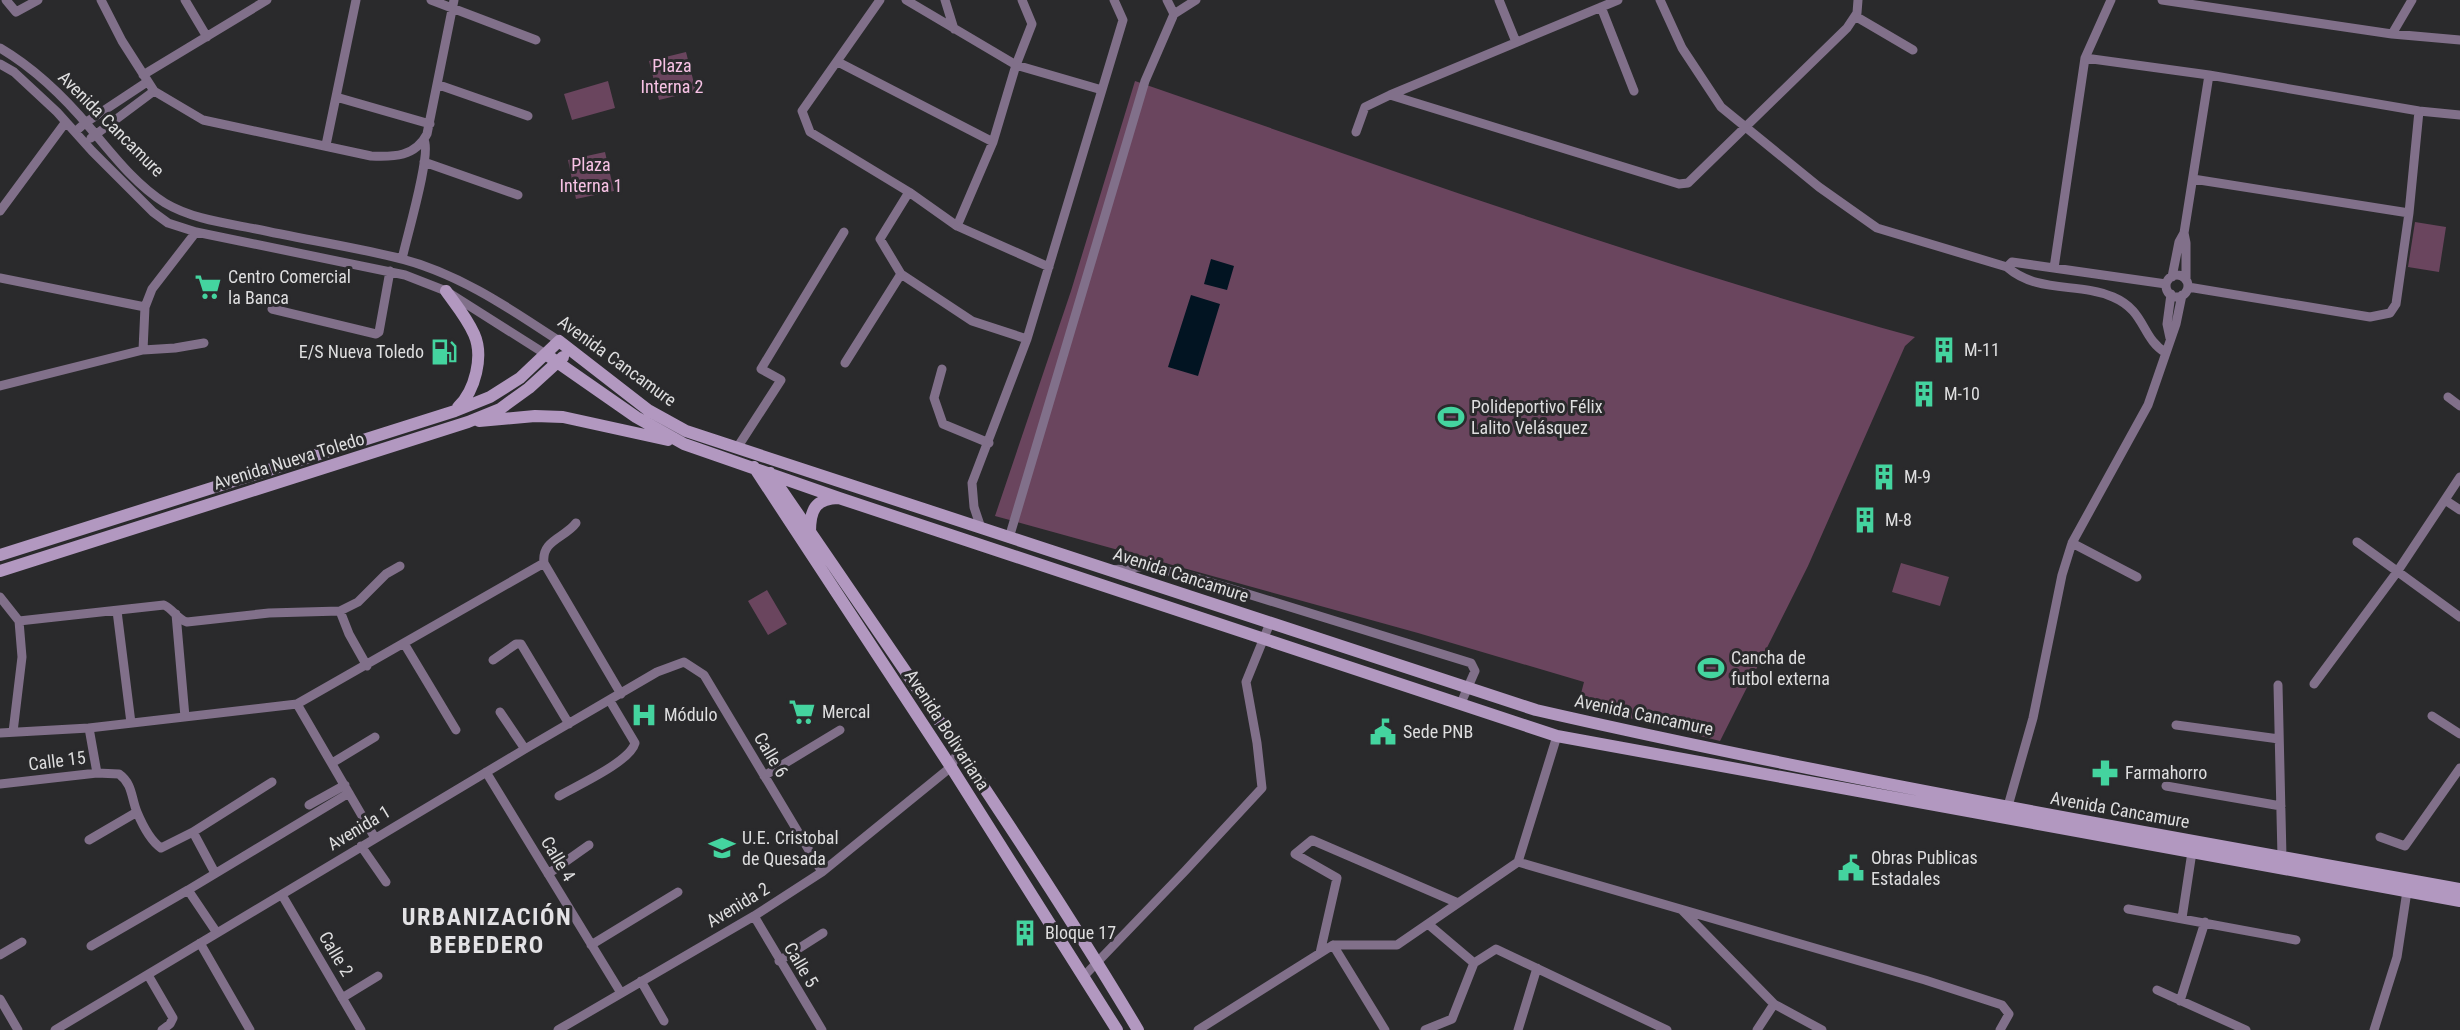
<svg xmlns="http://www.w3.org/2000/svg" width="2460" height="1030" font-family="'Roboto Condensed',sans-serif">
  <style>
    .green { fill: #6a455e }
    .water { fill: #021422 }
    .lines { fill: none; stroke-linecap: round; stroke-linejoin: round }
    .street { stroke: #81708a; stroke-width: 9 }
    .secondary { stroke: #b298c0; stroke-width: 12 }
    .labels { text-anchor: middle; stroke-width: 6; stroke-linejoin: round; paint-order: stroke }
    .park-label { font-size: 18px; fill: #f7c2e5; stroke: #2a2a2c }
    .street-label { font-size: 18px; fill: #dededf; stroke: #2a2a2c }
    .poi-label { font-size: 18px; fill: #dededf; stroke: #2a2a2c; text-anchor: start }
    .district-label { font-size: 24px; font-weight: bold; letter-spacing: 1.5px; fill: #e3e2e5; stroke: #2a2a2c }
  </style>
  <rect width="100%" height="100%" fill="#2a2a2c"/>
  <path class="green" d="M686,52L696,91L659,100L649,61Z
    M608,81L615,108L572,120L564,94Z
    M1135,81C1393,170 1651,264 1915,337L1905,346L1808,566L1720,741L1578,705L1584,682L1418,633L995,516L1071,291Z
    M605,152L614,191L576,199L568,160Z
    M2415,222L2446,227L2439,272L2408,267Z
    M1901,563L1949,577L1940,606L1892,592Z
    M767,590L787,624L768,635L748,601Z"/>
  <path class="water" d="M1211,259L1234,266L1227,290L1204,284Z
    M1191,295L1220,304L1198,376L1168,367Z"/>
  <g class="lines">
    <path class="street" d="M6,0L16,12L38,0
      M101,0L122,41L154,91L203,120L371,156C394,157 415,157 427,134L454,0
      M185,0L207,37
      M431,0L536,40
      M880,0L802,111L810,132L909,192L957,226L1049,267
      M906,0L1016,65L1102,90
      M945,0L954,29
      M1167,0L1174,14
      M1499,0L1516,42
      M1660,0L1682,48L1721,107L1819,187L1877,228L2007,267C2038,294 2078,282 2113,297C2146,311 2141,338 2166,353
      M2162,0L2392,34L2460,40
      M1601,7L1634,91
      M1855,16L1913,50
      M2392,34L2412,0
      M0,48C34,68 66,99 91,129C113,155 136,185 165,203C192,219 225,223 256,229C302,239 348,246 394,257C455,271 508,307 559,341
      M2085,58L2209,75L2419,111L2460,115
      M838,62L993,142
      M0,64L14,72L57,112L92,151L153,212L168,223L196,232L405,275L446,291L547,355
      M143,75L267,0
      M439,85L528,116
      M1390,95L1679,184L1688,183L1847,28L1857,13L1858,0
      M336,97L430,124
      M75,132L85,123L147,82
      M1356,132L1365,107L1390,95L1618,0
      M91,138L154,91
      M326,145L356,0
      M424,162L518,195
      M2193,179L2409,213
      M909,192L880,239L901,274L972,321L1027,339
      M0,211L65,123
      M957,226L993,142L1016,65L1032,24L1022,0
      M2184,233L2186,243V280
      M402,259C406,239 432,153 424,140
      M2007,267L2012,262L2166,284
      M2054,268L2085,58L2111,0
      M2166 286a11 11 0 1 1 22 0a11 11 0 1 1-22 0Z
      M2172,277L2179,242L2184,233L2209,75
      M0,278L145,307
      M2188,287L2370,317L2390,313L2396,304L2409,213L2419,111
      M272,309L376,334L379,332L390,271
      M2170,338L2167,324L2171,294
      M143,350L175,348L204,343
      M845,363L901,274
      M942,369L934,398L943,424L989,443
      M0,386L143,350L145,307L152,289L196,232
      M2448,397L2460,406
      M737,448L781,380L761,369L844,232
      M2445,500L2460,510
      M576,523C565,538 541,540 544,563L621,694
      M981,528L974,507L972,483L1027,339L1123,20L1114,0
      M1009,538L1145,81L1174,14L1196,0
      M2357,542L2460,617
      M2072,543L2137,577
      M1112,570L1148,566L1193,577L1471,663L1475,671L1461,703
      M0,597L19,621L22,657L13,732
      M117,611L131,723
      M340,611L358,602L386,574L400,566
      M176,614L185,717
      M19,621L164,605C173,609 178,620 187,622L269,613L340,611L349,634L367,666
      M405,645L456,730
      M493,660L516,644H521L569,724
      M2314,684L2397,572L2460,477
      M2278,685L2282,857
      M297,704L375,838
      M500,712L525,749
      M2432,716L2460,734
      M2176,725L2279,739
      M89,728L97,773
      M0,733L89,728L297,704L544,563
      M332,763L375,737
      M486,772L621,993
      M764,776L840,730
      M0,784L97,773L119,774C133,784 131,798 137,812C142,824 151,841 161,848L193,832L272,782
      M2166,786L2281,806
      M559,796C576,786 630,762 635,743L610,701
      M309,805L345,785
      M2006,813L2033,718L2062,575L2072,543L2148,405L2176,324L2182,295
      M193,832L215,873
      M2380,837L2405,846L2460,768
      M89,840L137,812
      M361,846L386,882
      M1518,862L1925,980L2002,1005L2009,1014L2000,1030
      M548,874L589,845
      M282,895L361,1030
      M2128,909L2296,940
      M1682,910L1774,1004L1822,1030
      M754,916L822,1030
      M2182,918L2192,852
      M1428,924L1474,963
      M217,933L188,890L349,793
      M200,943L250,1030
      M591,945L678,892
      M1333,945L1385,1030
      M91,946L188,890
      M1320,953L1337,878L1295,854L1312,840L1458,903
      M0,955L22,942
      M779,961L823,933
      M148,975L173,1018L170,1024L162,1030
      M1084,976L1185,871L1262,788L1257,743L1246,682L1270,623
      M641,981L664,1021
      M2157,990L2246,1030
      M342,998L378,976
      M0,999L18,1030
      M2180,1001L2205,922
      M55,1030L525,749L657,672L684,662L704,675L822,872
      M558,1030L754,916L822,872L951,767L959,749
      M1198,1030L1333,945H1397L1518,862L1557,736
      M1425,1030L1452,1019L1474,963L1496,949L1667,1030
      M1518,1030L1537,968
      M1757,1030L1774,1004
      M2374,1030L2397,957L2407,891"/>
    <path class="secondary" d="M446,291C456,305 467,318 474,334C484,356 475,391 458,407
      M547,355L636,417L684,444L839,498L1557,736L2460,901
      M479,421L535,416L563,417L668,440
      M754,467L951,767L1117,1030
      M770,473C895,657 1024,839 1138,1030
      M810,532C810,510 815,499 838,498
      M0,555L455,411L490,397L520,378L559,341L648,410L686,431L1536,710C1842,780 2151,833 2460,889
      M0,571L468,422L500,409L529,388L563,357"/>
  </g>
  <defs>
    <g id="supermarket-bare" transform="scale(2.07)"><path d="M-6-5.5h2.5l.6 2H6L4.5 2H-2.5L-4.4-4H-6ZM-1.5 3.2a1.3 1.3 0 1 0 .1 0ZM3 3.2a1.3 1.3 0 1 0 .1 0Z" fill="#44d49f" stroke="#2a2a2c" stroke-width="2.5" paint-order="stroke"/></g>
    <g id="building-bare" transform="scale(2.07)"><path d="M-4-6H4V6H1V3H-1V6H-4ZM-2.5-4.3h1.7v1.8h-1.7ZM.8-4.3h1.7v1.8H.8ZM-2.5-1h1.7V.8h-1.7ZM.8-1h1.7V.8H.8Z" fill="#44d49f" stroke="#2a2a2c" stroke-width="2.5" paint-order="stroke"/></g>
    <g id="fuel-bare" transform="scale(2.07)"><path d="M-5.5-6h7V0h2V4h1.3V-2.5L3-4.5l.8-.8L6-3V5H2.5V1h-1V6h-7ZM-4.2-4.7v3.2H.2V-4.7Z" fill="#44d49f" stroke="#2a2a2c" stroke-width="2.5" paint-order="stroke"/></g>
    <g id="stadium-bare" transform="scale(2.07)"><path d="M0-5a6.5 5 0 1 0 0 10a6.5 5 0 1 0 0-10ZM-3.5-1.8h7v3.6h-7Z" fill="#44d49f" stroke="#2a2a2c" stroke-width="2.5" paint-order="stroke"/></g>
    <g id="hospital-bare" transform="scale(2.07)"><path d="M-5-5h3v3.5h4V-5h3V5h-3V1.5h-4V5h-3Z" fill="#44d49f" stroke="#2a2a2c" stroke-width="2.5" paint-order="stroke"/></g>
    <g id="civic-bare" transform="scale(2.07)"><path d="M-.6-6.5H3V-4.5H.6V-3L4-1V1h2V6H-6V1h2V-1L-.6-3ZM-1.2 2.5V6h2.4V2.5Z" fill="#44d49f" stroke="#2a2a2c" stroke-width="2.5" paint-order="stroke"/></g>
    <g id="pharmacy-bare" transform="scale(2.07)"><path d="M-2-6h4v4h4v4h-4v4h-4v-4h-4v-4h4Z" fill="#44d49f" stroke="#2a2a2c" stroke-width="2.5" paint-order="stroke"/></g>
    <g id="school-bare" transform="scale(2.07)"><path d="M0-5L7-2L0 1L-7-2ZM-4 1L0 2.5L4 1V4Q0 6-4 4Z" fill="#44d49f" stroke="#2a2a2c" stroke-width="2.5" paint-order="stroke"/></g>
  </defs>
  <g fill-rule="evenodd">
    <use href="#supermarket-bare" x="208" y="287"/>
    <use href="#building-bare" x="1944" y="350"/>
    <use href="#fuel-bare" x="444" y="352"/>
    <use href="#building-bare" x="1924" y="394"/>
    <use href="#stadium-bare" x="1451" y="417"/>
    <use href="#building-bare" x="1884" y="477"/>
    <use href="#building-bare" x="1865" y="520"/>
    <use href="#stadium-bare" x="1711" y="668"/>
    <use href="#supermarket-bare" x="802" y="712"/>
    <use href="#hospital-bare" x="644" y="715"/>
    <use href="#civic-bare" x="1383" y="732"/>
    <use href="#pharmacy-bare" x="2105" y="773"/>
    <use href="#school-bare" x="722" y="848"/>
    <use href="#civic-bare" x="1851" y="868"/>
    <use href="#building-bare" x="1025" y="933"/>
  </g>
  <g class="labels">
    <g class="park-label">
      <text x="672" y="72">Plaza<tspan x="672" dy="21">Interna 2</tspan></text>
      <text x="591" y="171">Plaza<tspan x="591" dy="21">Interna 1</tspan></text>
    </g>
    <g class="street-label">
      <text transform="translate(111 124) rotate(45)" y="6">Avenida Cancamure</text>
      <text transform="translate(617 361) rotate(36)" y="6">Avenida Cancamure</text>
      <text transform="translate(289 461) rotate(-17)" y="6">Avenida Nueva Toledo</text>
      <text transform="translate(1181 575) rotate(18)" y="6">Avenida Cancamure</text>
      <text transform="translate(1644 715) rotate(12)" y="6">Avenida Cancamure</text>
      <text transform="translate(947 730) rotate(57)" y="6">Avenida Bolivariana</text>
      <text transform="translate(771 755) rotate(59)" y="6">Calle 6</text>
      <text transform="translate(57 761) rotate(-7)" y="6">Calle 15</text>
      <text transform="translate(2120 810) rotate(10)" y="6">Avenida Cancamure</text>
      <text transform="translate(359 828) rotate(-31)" y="6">Avenida 1</text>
      <text transform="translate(558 859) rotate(59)" y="6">Calle 4</text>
      <text transform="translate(738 905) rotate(-31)" y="6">Avenida 2</text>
      <text transform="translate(336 954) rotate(59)" y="6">Calle 2</text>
      <text transform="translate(801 965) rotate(59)" y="6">Calle 5</text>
    </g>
    <g class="poi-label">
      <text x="228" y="283">Centro Comercial<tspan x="228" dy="21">la Banca</tspan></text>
      <text x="1964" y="356">M-11</text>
      <text x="424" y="358" text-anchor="end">E/S Nueva Toledo</text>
      <text x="1944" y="400">M-10</text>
      <text x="1471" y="413">Polideportivo Félix<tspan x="1471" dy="21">Lalito Velásquez</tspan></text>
      <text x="1904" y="483">M-9</text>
      <text x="1885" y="526">M-8</text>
      <text x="1731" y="664">Cancha de<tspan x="1731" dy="21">futbol externa</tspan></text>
      <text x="822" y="718">Mercal</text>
      <text x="664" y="721">Módulo</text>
      <text x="1403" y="738">Sede PNB</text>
      <text x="2125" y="779">Farmahorro</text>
      <text x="742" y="844">U.E. Cristobal<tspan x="742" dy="21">de Quesada</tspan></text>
      <text x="1871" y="864">Obras Publicas<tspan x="1871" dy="21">Estadales</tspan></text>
      <text x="1045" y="939">Bloque 17</text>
    </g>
    <g class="district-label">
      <text x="487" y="925">URBANIZACIÓN<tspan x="487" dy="28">BEBEDERO</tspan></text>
    </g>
  </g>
</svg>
